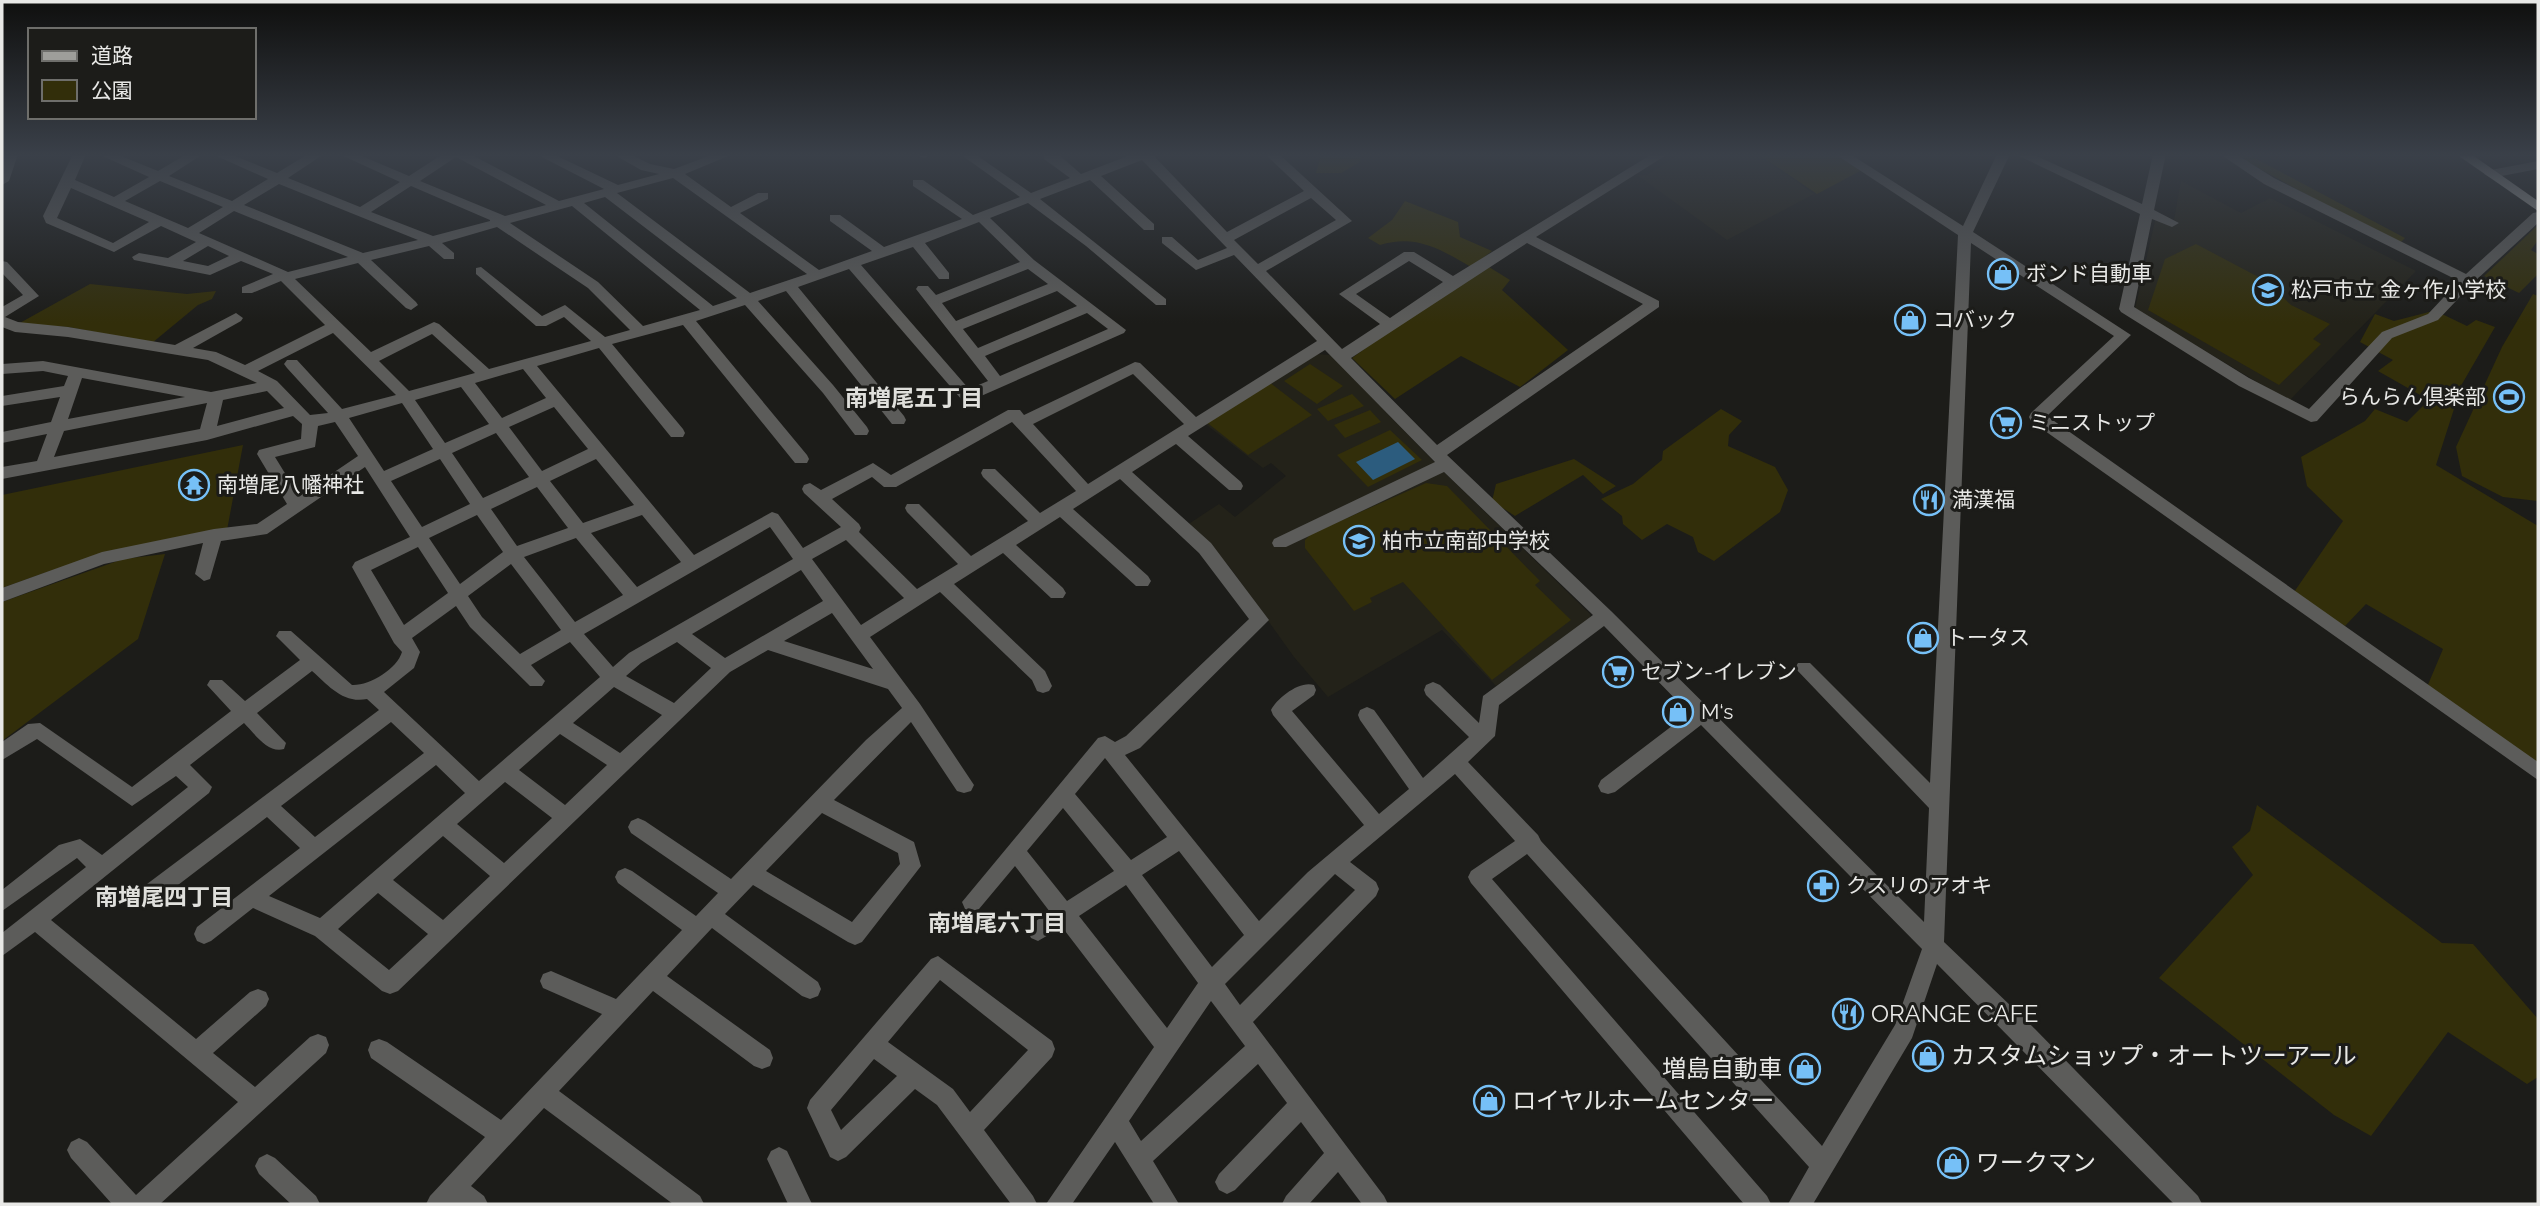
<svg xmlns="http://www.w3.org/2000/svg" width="2540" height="1206" font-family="Raleway,'Noto Sans JP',sans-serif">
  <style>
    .built { fill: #232219 }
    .green { fill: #322e0a }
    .water { fill: #2c5c7e }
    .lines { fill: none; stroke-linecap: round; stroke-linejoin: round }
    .minor { fill: #5c5c5a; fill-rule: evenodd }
    .major { fill: #9e9e9a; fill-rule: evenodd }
    .labels { text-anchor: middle; stroke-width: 6; stroke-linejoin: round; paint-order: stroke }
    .poi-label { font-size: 21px; fill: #e8e8e6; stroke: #1c1c19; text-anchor: start }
    .neighbourhood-label { font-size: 23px; font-weight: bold; fill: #e0e0dc; stroke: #1c1c19 }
    .near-poi-label { font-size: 24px; fill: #e8e8e6; stroke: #1c1c19; text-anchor: start }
  </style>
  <rect width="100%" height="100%" fill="#1c1c19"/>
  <path class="built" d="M1680,154H1757L1814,194L1727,240L1637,175H1647Z
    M2181,181L2241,213L2270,198L2416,271L2289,401L2135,309L2157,212L2174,220Z
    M1315,354L1331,355L1442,470L1590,614L1591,620L1496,686L1442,630L1328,697L1294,657L1229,566L1187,525L1219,504L1235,517L1286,476L1271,463L1263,468L1204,423Z"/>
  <path class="green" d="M1321,154H1360V162L1341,173H1316Z
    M1758,154H1837L1862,170L1817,194Z
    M2233,154H2247L2405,238L2398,245Z
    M1405,201L1458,222L1460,237L1492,251L1471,267C1440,249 1416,234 1380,245L1368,238L1392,220Z
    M2538,225V240L2531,250L2538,254V274L2519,293L2484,276Z
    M2196,244L2266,281L2291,305L2330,324L2313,339L2321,344L2279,385L2148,310L2165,259Z
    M1489,267L1510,280L1502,290L1568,350L1520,387L1461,356L1395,399L1352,358L1406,319Z
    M90,284L187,294L216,291L212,299L198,305L152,343L69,327L18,324Z
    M2533,294L2538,296V501L2503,497L2462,476L2456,447L2502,347Z
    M2429,312L2444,315L2467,326L2476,320L2495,327L2462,384L2436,465L2538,526V764L2427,687L2443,649L2366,604L2345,626L2292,595L2343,521L2307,486L2301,457L2365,421L2375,409L2407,422L2429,400L2378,371L2393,360L2360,342L2375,314L2394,321Z
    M1310,364L1343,386L1317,404L1284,381Z
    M1269,382L1312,415L1248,455L1205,421Z
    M1352,394L1364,406L1328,421L1317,409Z
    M1721,409L1742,421L1729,435L1728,446L1775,467L1788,490L1780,512L1714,561L1698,552L1693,537L1667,524L1642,540L1623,524L1622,516L1601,499L1633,484L1662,460L1663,451Z
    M1370,410L1381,422L1345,438L1334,425Z
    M1390,430L1422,460L1368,487L1337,455Z
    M243,445L227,530L47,572L2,588V495Z
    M1574,459L1616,486L1603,494L1583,475L1515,516L1492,501L1496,484Z
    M1426,483L1447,486L1540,581L1535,585L1571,620L1492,680L1403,582L1370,598L1372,602L1354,611L1305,548V540L1311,534Z
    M165,554L138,639L2,741V602L123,559Z
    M2257,805L2442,943L2473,944L2538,1019V1077L2527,1084L2448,1032L2371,1136L2334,1115L2159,978L2253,875L2232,847L2250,831Z"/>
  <path class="water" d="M1398,442L1415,459L1373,480L1356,462Z"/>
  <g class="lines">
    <path class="minor" d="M5,154H18L9,181L2,185V164Z
      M73,154H86L75,180L114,197L149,177L98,154H116L158,171L187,154H203L169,176L232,201L268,179L212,154H230L277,173L308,154H324L288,178L360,207L400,182L339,154H357L409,176L443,154H470L559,201L604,189L536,154H553L618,185L659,174L641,170L613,154H630L650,164L674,169L714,154H733L685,174L731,207L758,193H768V199L740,213L819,270L872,251L830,221V215H840L884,247L962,219L913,186V180H923L973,215L1020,197L960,154H975L1031,193L1070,178L1044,159V154H1058L1081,174L1133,154H1152L1227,232L1304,191L1265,154H1279L1352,221L1266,271L1342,349L1380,324L1339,294L1404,252H1414L1453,276L1652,154H1668L1536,237L1659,301V307L1447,455L1611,611L1924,922L1929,808L1795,668L1798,663H1810L1930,783L1958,235L1835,154H1850L1963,226L1997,154H2010L1973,232L2131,335L2047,416L2538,762V780L2031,421L2029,417L2031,413L2114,336L1971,243L1944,942L2035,1029L2198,1196L2202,1204H2174L1937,964L1912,1038L1813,1204H1788L1809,1167L1527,854L1492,879L1767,1196L1771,1204H1744L1471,883L1468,877L1471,871L1515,841L1455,774L1350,862L1376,882L1379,889L1376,896L1253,1022L1384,1196L1388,1204H1362L1338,1172L1309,1204H1282L1286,1196L1324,1153L1301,1122L1235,1190L1227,1194L1219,1190L1215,1182L1219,1174L1287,1103L1258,1064L1153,1161L1179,1204H1154L1115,1142L1072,1204H1046L1154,1047L1062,927L1038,941L1031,938L1028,931L1031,924L1050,912L1015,866L979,909L972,911L965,909L962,902L1098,738L1105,736L1115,742L1126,736L1249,619L1199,553L1120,479L1073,509L1148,576L1151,581L1148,586H1136L1060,517L1016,545L1063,588L1066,593L1063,598H1051L1003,553L954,584L1045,671L1052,686L1049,691L1043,693L1037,691L1032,680L940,592L870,637L920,704L974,785L971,791L964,793L957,791L911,722L834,800L914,842L921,866L862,942L855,945L848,942L753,885L725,914L818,982L821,989L818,996L810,999L802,996L712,928L667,976L770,1050L773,1058L770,1066L762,1069L754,1066L653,991L559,1091L700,1196L704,1204H673L544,1108L471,1186L484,1196L488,1204H426L430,1196L485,1137L371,1058L368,1050L371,1042L379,1039L387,1042L501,1120L602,1014L543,988L540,981L543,974L551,971L616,999L682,930L618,883L615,877L618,871L625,868L632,871L696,916L718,893L631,833L628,827L631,821L638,818L645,821L731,879L866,740L902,708L888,689L768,650L730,672L398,991L390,994L382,991L315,936L253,908L211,941L204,944L197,941L194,934L197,927L300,848L267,817L157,901L150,903L143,901L140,894L143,887L379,710L367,699C343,704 328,685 312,671L257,713L286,743L284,749C268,754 254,733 244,723L190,765L212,787L209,793L51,920L196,1039L250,992L258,989L266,992L269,999L266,1006L213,1053L255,1087L310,1037L318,1034L326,1037L329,1045L326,1053L160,1204H112L71,1158L67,1150L71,1142L79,1138L87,1142L136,1195L238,1102L35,932L2,956V933L86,867L77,858L2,911V890L59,845L80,839L102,855L188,787L176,776L132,806L37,739L2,760V742L28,724L40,723L132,787L231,711L207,685L210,680H222L245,701L300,660L276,636L279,631H291L352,685C369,686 397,669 402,652L394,643L352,567L355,562L410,537L365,467L267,534L221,541L210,579L204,581L195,574L203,543L104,564L2,602V588L102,552L214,529L257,524L287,504L257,454L259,450L301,439L302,424L293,416L207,440L2,479V467L37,461L47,434L2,443V432L51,422L60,397L2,406V396L64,386L68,376L43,371L2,374V364L43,361L211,392L257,383L208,360L68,337L15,332L2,327V307L23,295L2,273V261L7,262L39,296L5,317L18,322L68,327L175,345L236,313L243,318L241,321L193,348L216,352L245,365L325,325L281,281L252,293H242V287L273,274L241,261L210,275L134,260L132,257L139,253L168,258L196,242L161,226L114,252L46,223L43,216ZM456,157L546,205L505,216L420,181ZM1142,160L1227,248L1198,260L1172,237H1162V243L1196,270L1234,255L1317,341L1196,417L1140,363L1135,362L1024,415L1020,410H1008L891,475L873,463L821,490L810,483L804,485L802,489L804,493L841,527L803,548L778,514L772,512L694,555L537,366L599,348L671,437H683L685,433L683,429L612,344L683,325L795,463H807L809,459L807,455L696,321L745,305L823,393L855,435H867L869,431L867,427L833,385L758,301L786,291L892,424H904L906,420L904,416L798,287L849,269L962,400H972L1124,333L1126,330L1034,260L990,218L1028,203L1086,246L1156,305H1166V299L1040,199L1090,180L1144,230H1154V224L1101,176ZM673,178L807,274L750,293L617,193ZM160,181L223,207L188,228L125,201ZM279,184L418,240L363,253L244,205ZM411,186L490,220V221L433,236L371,212ZM71,188L149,222L113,243L57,218ZM605,197L737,298L713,306L584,203ZM1311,198L1336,220L1258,264L1234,240ZM572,206L700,310L643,326L598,282L510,223ZM234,211L348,257L288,272L199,233ZM979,222L1020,262L936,295L928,286H918L916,289L988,381L969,389L861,265L913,247L939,279H949V273L925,243ZM497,227L588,288L630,330L605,337L565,305L542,316L481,267L476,268V274L536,326H546L564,317L591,341L489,369L439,324L434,322L371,352L295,279L358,263L406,308L411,310L418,305L416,302L371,260L429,246L444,259H454V253L442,243ZM1527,243L1643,304L1437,445L1351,358ZM208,246L229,256L208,266L183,261ZM1409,261L1443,282L1390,318L1356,294ZM1028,269L1048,284L956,321L942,303ZM1057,291L1077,306L978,348L963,329ZM1087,313L1108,329L1000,376L985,356ZM333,333L396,395L342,409L297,360H287L284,364L287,368L328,413L310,415L277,381L258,371ZM432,334L475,373L409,391L379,361ZM1325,350L1435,462L1274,539L1272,543L1274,547H1286L1444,472L1593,615L1483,696L1479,723L1440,685L1433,682L1426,685L1424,690L1426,695L1469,737L1423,778L1374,710L1367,707L1360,710L1358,715L1360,720L1409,789L1379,814L1292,711L1314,695L1316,690L1314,685C1300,680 1277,698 1271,710L1273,715L1364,825L1308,872L1259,921L1125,755L1140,748L1269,620L1211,543L1132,472L1176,444L1229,490H1241L1243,486L1241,482L1188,436ZM523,369L546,398L502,418L475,383ZM1133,374L1184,424L1088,484L1033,424ZM82,378L185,397L68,419ZM461,387L489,424L445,443L415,400ZM267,391L284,408L217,426L223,400ZM207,403L200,429L54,457L64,431ZM402,403L433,449L384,471L349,418ZM554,407L588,449L542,471L509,427ZM335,422L358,456L299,496L275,457L315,447L318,426ZM1012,422L1076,491L1040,513L995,469H983L981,473L983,477L1028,521L971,556L919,504H907L905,508L907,512L958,564L917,589L859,532L861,528L859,524L832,499L872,477L884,487H896ZM496,433L529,477L483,498L452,453ZM440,459L470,504L422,527L391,481ZM596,459L634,505L583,523L550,481ZM537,487L568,528L517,546L491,509ZM477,515L503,552L460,584L429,538ZM642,515L681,562L637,587L591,533ZM770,527L793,559L629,653L613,667L584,634ZM576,538L623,595L575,622L524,557ZM846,540L904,598L861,625L812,559ZM418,547L448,593L404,625L371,570ZM511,564L561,630L520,654L482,617L468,596ZM801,570L823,601L725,658L692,634ZM456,606L470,627L530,686H542L545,681L531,665L570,642L600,677L479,781L384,692L414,668L420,652L412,638ZM832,613L873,669L784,641ZM1604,626L1689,713L1601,780L1598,786L1601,792L1608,794L1615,792L1701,725L1922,949L1895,1025L1822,1146L1541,841L1538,835L1468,762L1495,736L1499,705ZM677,642L711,668L674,703L626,676L641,663ZM614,687L662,715L620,753L573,723ZM391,722L424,753L315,837L281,806ZM560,734L607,765L565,805L519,770ZM1105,758L1167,837L1131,860L1075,794ZM436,765L465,793L320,918L269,896ZM505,782L552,818L504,863L457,824ZM1063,808L1114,871L1067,901L1027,851ZM822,813L898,853L900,864L852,922L766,871ZM443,836L490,876L443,920L393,880ZM1179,851L1244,935L1212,967L1142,875ZM1335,874L1355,890L1240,1005L1225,984ZM1126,885L1198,983L1167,1028L1079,916ZM378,893L428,934L389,970L338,929ZM1211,1001L1245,1046L1141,1141L1129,1121Z
      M912,154H931L925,158Z
      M2015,154H2032L2142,204L2153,154H2166L2154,210L2179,223L2172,227L2152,219L2134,307L2249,378L2309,409L2382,332L2428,314L2459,281L2264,184L2220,154H2236L2274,178L2466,274L2533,213L2538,212V223L2474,282L2438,320L2392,338L2317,421L2311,422L2239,386L2121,312L2119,309L2140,214Z
      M2538,161V169L2491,178L2484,174L2491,170Z
      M938,956L1052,1041L1055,1049L1052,1057L984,1130L1033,1196L1037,1204H1011L937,1105L915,1089L846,1157L838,1161L830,1157L807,1108L810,1100L931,959ZM940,980L1028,1050L970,1112L953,1089L888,1042ZM874,1059L897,1076L841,1130L831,1110Z
      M779,1147L787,1151L812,1204H788L767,1159L771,1151Z
      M267,1154L275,1158L316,1196L320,1204H291L259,1174L255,1166L259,1158Z"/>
    <path class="major" d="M2456,154H2471L2538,201V211Z"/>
  </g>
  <linearGradient id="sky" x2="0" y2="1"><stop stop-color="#0f0f0e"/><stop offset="0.48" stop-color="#3a4049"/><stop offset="1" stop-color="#3a4049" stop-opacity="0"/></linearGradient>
  <rect width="2540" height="323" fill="url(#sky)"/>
  <defs>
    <g id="shop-ring" transform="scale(1.575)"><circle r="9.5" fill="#1c1c19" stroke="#76c0f7" stroke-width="1.5"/><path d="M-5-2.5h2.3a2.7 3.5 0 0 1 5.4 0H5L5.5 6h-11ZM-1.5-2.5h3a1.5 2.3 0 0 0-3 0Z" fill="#76c0f7"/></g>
    <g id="school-ring" transform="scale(1.575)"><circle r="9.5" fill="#1c1c19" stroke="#76c0f7" stroke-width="1.5"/><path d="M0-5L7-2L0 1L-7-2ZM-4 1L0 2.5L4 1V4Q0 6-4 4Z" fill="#76c0f7"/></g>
    <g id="stadium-ring" transform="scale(1.575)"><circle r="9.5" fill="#1c1c19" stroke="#76c0f7" stroke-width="1.5"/><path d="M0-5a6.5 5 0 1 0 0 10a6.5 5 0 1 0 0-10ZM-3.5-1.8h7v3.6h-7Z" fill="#76c0f7"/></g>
    <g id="supermarket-ring" transform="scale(1.575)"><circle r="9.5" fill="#1c1c19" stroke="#76c0f7" stroke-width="1.5"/><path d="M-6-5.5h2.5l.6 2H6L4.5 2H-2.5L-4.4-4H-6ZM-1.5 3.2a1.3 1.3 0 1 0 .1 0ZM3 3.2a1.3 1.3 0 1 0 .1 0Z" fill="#76c0f7"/></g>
    <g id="temple-ring" transform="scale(1.575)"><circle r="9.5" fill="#1c1c19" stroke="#76c0f7" stroke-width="1.5"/><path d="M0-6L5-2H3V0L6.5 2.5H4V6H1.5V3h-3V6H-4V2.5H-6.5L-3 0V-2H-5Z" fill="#76c0f7"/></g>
    <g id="restaurant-ring" transform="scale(1.575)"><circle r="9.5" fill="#1c1c19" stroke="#76c0f7" stroke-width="1.5"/><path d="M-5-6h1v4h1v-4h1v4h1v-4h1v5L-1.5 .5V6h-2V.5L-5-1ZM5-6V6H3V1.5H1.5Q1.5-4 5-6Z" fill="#76c0f7"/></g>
    <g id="pharmacy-ring" transform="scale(1.575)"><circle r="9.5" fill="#1c1c19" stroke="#76c0f7" stroke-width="1.5"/><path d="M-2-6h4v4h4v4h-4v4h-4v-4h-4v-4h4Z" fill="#76c0f7"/></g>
  </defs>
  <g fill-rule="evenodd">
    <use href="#shop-ring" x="2003" y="274"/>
    <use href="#school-ring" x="2268" y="290"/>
    <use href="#shop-ring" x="1910" y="320"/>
    <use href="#stadium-ring" x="2509" y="397"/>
    <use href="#supermarket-ring" x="2006" y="423"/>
    <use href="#temple-ring" x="194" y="485"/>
    <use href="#restaurant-ring" x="1929" y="500"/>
    <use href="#school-ring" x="1359" y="541"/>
    <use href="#shop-ring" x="1923" y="638"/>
    <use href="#supermarket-ring" x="1618" y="672"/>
    <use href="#shop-ring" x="1678" y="712"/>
    <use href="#pharmacy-ring" x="1823" y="886"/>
    <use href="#restaurant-ring" x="1848" y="1014"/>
    <use href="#shop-ring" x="1928" y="1056"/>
    <use href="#shop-ring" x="1805" y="1069"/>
    <use href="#shop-ring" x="1489" y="1101"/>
    <use href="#shop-ring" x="1953" y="1163"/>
  </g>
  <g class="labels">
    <g class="poi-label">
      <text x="2026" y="281">ボンド自動車</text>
      <text x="2291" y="297">松戸市立 金ヶ作小学校</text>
      <text x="1933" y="327">コバック</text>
      <text x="2486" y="404" text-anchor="end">らんらん倶楽部</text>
      <text x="2029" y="430">ミニストップ</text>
      <text x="217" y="492">南増尾八幡神社</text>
      <text x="1952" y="507">満漢福</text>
      <text x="1382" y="548">柏市立南部中学校</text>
      <text x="1946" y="645">トータス</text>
      <text x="1641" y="679">セブン-イレブン</text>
      <text x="1701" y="719">M‘s</text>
      <text x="1846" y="893">クスリのアオキ</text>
    </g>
    <g class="neighbourhood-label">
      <text x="914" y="406">南増尾五丁目</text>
      <text x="164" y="905">南増尾四丁目</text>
      <text x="997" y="931">南増尾六丁目</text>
    </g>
    <g class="near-poi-label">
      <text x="1871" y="1022">ORANGE CAFE</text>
      <text x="1951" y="1064">カスタムショップ・オートツーアール</text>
      <text x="1782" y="1077" text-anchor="end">増島自動車</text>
      <text x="1512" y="1109">ロイヤルホームセンター</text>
      <text x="1976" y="1171">ワークマン</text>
    </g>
  </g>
  <rect width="2540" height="1206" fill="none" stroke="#e8e8e6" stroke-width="7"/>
  <rect x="28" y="28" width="228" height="91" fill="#1c1c19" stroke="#6e6e6b" stroke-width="2"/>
  <rect x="42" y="51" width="35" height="10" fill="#9e9e9a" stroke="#6e6e6b" stroke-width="2"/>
  <text x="91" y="63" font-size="21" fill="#e8e8e6">道路</text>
  <rect x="42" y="80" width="35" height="21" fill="#322e0a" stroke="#6e6e6b" stroke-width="2"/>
  <text x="91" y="98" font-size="21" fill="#e8e8e6">公園</text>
</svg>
